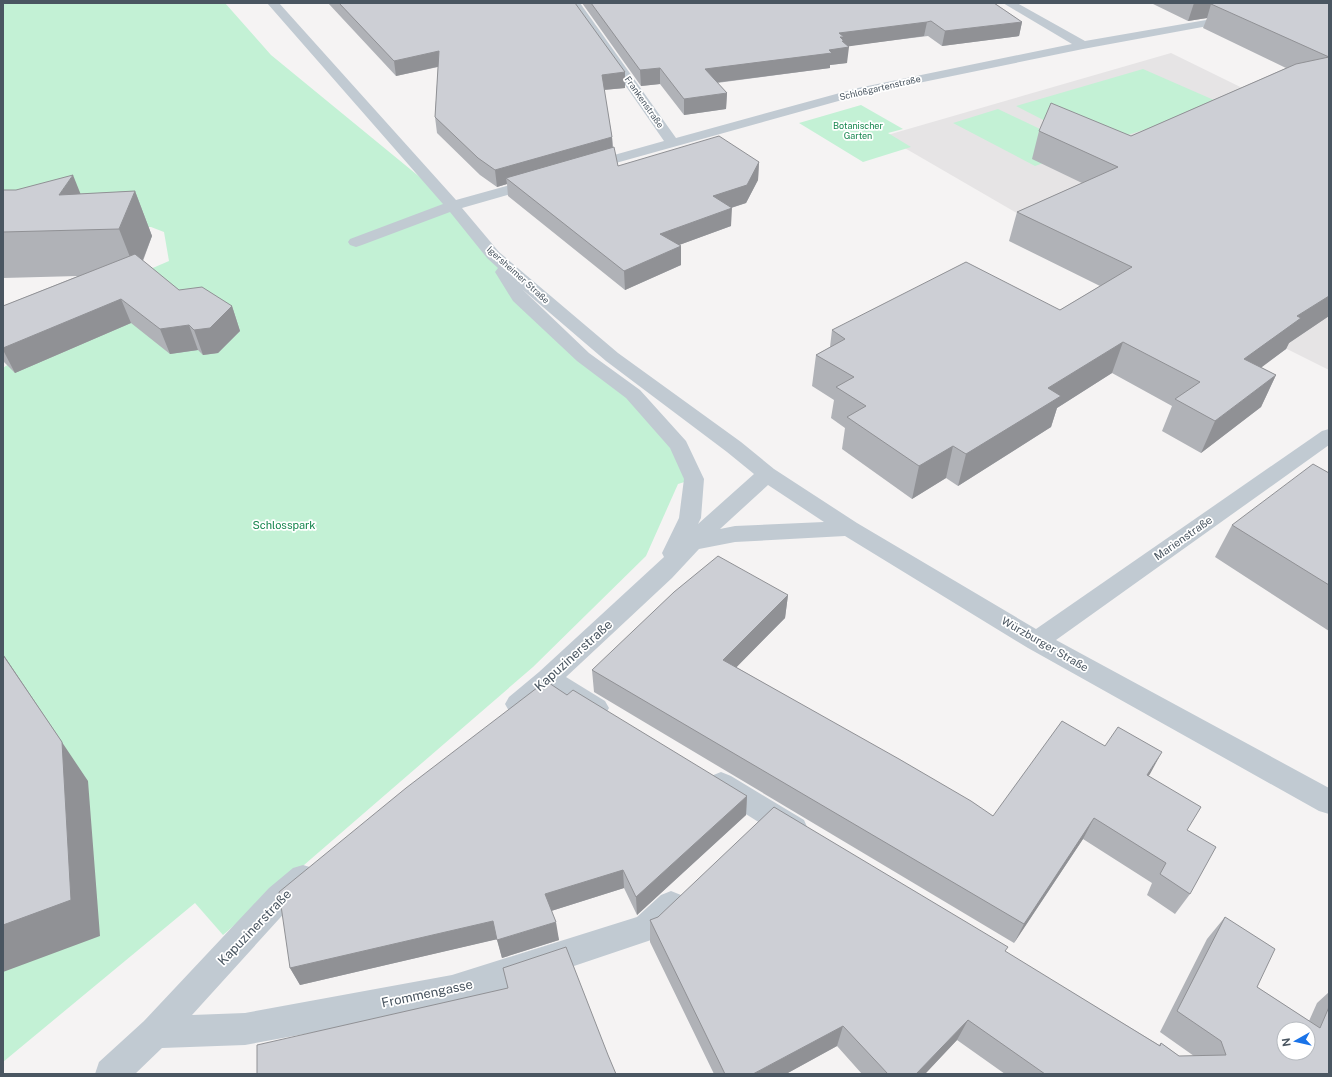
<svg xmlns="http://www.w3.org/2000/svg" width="1332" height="1077" font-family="'Public Sans',sans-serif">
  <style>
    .education { fill: #e6e4e5 }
    .green { fill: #c3f1d5 }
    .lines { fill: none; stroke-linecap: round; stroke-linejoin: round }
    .minor { fill: #c1cad2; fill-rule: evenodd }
    .wall { fill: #b0b2b7 }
    .shaded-wall { fill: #909195 }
    .building { fill: #cdcfd5; stroke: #909195; fill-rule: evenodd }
    .labels { text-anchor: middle; stroke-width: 3.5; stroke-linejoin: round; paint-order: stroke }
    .far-street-label { font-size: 9px; fill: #4a5661; stroke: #fff }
    .far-park-label { font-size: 9px; fill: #17864f; stroke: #fff }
    .park-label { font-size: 11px; fill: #17864f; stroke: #fff }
    .street-label { font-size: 11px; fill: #4a5661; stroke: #fff }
    .near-street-label { font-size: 13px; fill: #4a5661; stroke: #fff }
  </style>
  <rect width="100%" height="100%" fill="#f5f3f3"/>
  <path class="education" d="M1171,53L1277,105L1329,197V370L1020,215L884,136Z"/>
  <path class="green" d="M3,3H225L271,55L449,201L493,255L519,297L633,394L694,479L678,484L646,556L533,667L223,935L195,903L3,1062V368L141,273L169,261L164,232L151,227L3,222Z
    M1143,69L1223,104L1094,146L1016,106Z
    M861,105L903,129L888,133L911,147L863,162L799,123Z
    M998,109L1082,149L1035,166L953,123Z"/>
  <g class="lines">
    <path class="minor" d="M267,3H279L456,200L532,179H542L544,182L542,185L462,208L499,252L618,353L741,442L774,469L857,523L1036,629L1322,431L1329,429V445L1056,640L1329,788V814L1319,811L1028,648L845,536L735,542L699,549L672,578L566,677L605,701L609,708L605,715L596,718L587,715L549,692L527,711L518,714L509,711L505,704L509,697L539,672L664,557L662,553L679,518L684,479L670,448L626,398L577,361L513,301L495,272L498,268L487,258L450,212L362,245L356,247L350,245L348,242L350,239L443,204ZM522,289L606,361L727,452L754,474L698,524L701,518L704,479L686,441L640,390L589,353ZM768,485L824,522L735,526L720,529Z
      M568,3H580L676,138L858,88L1072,44L1003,3H1017L1085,41L1235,15L1241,18L1235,21L1083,49L860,95L587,171L582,170L580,167L582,164L664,141Z
      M721,772L731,776L804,820L808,829L804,838L794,842L784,838L711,792L708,784L711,776Z
      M303,865L313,868L317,878L313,888L289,908L192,1015L245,1013L452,975L637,917L661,895L671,891L681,895L686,905L681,915L657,938L452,1007L245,1045L162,1048L135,1074H95L99,1062L144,1021L269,888L293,868Z"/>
  </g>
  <path class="wall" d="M328,3H575L625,88L604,90L612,137L613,148L618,166L759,162L758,180L746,203L731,208V226L679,245L681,246V265L625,290L508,196L507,184L497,187L480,175L437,133L435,117L438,67L396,76Z
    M582,3H994L1022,22L1019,36L942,46L928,36L847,46V63L830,65V68L717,83L727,93L726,109L684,115L660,84L641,86Z
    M1151,3H1329V316L1289,343L1286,349L1261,367L1276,375L1261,407L1201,453L1162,431L1172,406L1112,373L1057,408L1051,427L958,486L946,478L912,499L842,449L845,428L831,418L834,400L812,386L816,355L830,347L832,330L1060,310L1100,286L1009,241L1017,212L1082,183L1032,159L1039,131L1131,136L1286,68L1203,28L1207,18L1188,21Z
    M3,190L81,194L135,191L152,236L143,261L179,290L232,306L240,331L218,353L203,355L198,350L170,354L131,323L15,373L3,361V306L78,276L3,278Z
    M1329,473V631L1215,557L1232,525Z
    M788,595L785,618L736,667L993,816L1148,776L1187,830L1190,894L1175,914L1147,895L1152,883L1083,839L1014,943L594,692L592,670Z
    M567,695L747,796L746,815L637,915L624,888L551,911L559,940L502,958L497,939L300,985L290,968Z
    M1225,917L1257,987L1309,1021L1317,1003L1329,992V1074H1005L957,1040L925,1074H862L837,1046L786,1074H714L650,942V920L1005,952L1159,1045L1161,1043L1179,1056H1194L1160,1032L1207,939Z"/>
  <path class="shaded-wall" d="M1194,3H1288L1211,4L1207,18L1188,21Z
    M927,22L924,36L844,47H849L847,63L830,65V68L705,84V69L829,50L839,33Z
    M1022,22L1019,36L942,46L945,31Z
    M439,51L441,66L396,76L394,61Z
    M660,68V84L641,86L640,70Z
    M625,72V88L602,90V75Z
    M727,93L726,109L684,115V99Z
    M612,137L613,153L506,178L507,184L497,187L495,170Z
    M759,162L758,180L746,203L712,214L713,196Z
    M73,175L91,220L59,195Z
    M135,191L152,236L137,275L119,229Z
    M732,208L731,226L660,252V234Z
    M681,246V265L625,290L624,271Z
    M1329,296V316L1289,343L1286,349L1230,391L1244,359L1297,316Z
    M121,299L131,323L15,373L3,350V348Z
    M232,306L240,331L218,353L203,355L194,330Z
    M189,325L198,350L170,354L160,329Z
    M1123,342L1112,373L1057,408L1051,427L958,486L966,454L1048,388Z
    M1276,375L1261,407L1201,453L1215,421Z
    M953,446L946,478L912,499L919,466Z
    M788,595L785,618L722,682L723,660Z
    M3,654L88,781L100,936L3,972Z
    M1162,752L1150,774L1135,796L1147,775Z
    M747,796L746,815L637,915L636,897Z
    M1094,818L1083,839L1014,943L1024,924Z
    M623,870L624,888L548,912L545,894Z
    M493,921L498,939L300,985L290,968Z
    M556,922L559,940L502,958L497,940Z
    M968,1020L957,1040L925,1074H916Z
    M843,1026L837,1046L786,1074H753Z"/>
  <path class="building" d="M339,3H575L625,72L602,75L612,137L495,170L478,158L435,117L439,51L394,61Z
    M591,3H994L1022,22L945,31L931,21L927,22L839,33L844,37H840L844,41H842L849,47L829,50L832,53L705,69L727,93L684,99L660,68L640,70Z
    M1215,3H1329V57L1211,4Z
    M1329,57V296L1297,316L1301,318L1244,359L1276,375L1215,421L1175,399L1200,382L1123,342L1048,388L1061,396L966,454L953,446L919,466L847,417L866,406L836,387L854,377L816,355L845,339L832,330L966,262L1060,310L1132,267L1017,212L1118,167L1039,131L1051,103L1131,136L1296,64Z
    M719,136L759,162L747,185L713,196L732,208L660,234L681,246L624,271L506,178L614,147L618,166Z
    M73,175L59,195L135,191L119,229L3,232V190H16Z
    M135,254L179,290L202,287L232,306L210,328L194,330L189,325L160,329L121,299L3,348V306Z
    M1313,464L1329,473V585L1232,525Z
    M718,556L788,595L723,660L899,759L971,801L993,816L1062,721L1105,746L1118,727L1162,752L1147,775L1201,807L1187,830L1216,847L1190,894L1160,874L1166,863L1094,818L1024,924L592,670L674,592Z
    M3,655L62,742L71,900L3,925Z
    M546,681L567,695L573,690L747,796L636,897L623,870L545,894L556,922L497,940L493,921L290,968L279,892L406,788Z
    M774,807L1008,947L1005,951L1160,1046L1161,1043L1179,1056L1226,1055L1221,1041L1177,1011L1225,917L1275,949L1257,987L1320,1028L1329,1007V1074H1045L968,1020L916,1074H888L843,1026L753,1074H725L650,920L658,917ZM1284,1029H1308V1053H1284Z
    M566,947L608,1055L616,1074H257V1045L508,988L503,968Z"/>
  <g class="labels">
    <g class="far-street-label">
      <text transform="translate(880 88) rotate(-13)" y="3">Schloßgartenstraße</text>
      <text transform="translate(644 102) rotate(55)" y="3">Frankenstraße</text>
      <text transform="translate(518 275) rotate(42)" y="3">Igersheimer Straße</text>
    </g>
    <g class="far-park-label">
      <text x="858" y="129">Botanischer<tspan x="858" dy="10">Garten</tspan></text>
    </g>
    <g class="park-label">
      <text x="284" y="529">Schlosspark</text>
    </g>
    <g class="street-label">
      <text transform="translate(1183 538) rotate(-35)" y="4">Marienstraße</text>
      <text transform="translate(1045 644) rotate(30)" y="4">Würzburger Straße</text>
    </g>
    <g class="near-street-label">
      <text transform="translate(573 655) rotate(-42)" y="5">Kapuzinerstraße</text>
      <text transform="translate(254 927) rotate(-46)" y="5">Kapuzinerstraße</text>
      <text transform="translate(427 993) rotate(-12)" y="5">Frommengasse</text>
    </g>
  </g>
  <rect width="1332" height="1077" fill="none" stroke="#4a5661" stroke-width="8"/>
  <g transform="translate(1296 1041) rotate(262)"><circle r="19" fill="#ffffff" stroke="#b7bbc0"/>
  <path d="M0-3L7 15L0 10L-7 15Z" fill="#1a73e8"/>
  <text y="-6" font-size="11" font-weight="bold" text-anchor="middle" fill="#4a5661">N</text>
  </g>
</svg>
